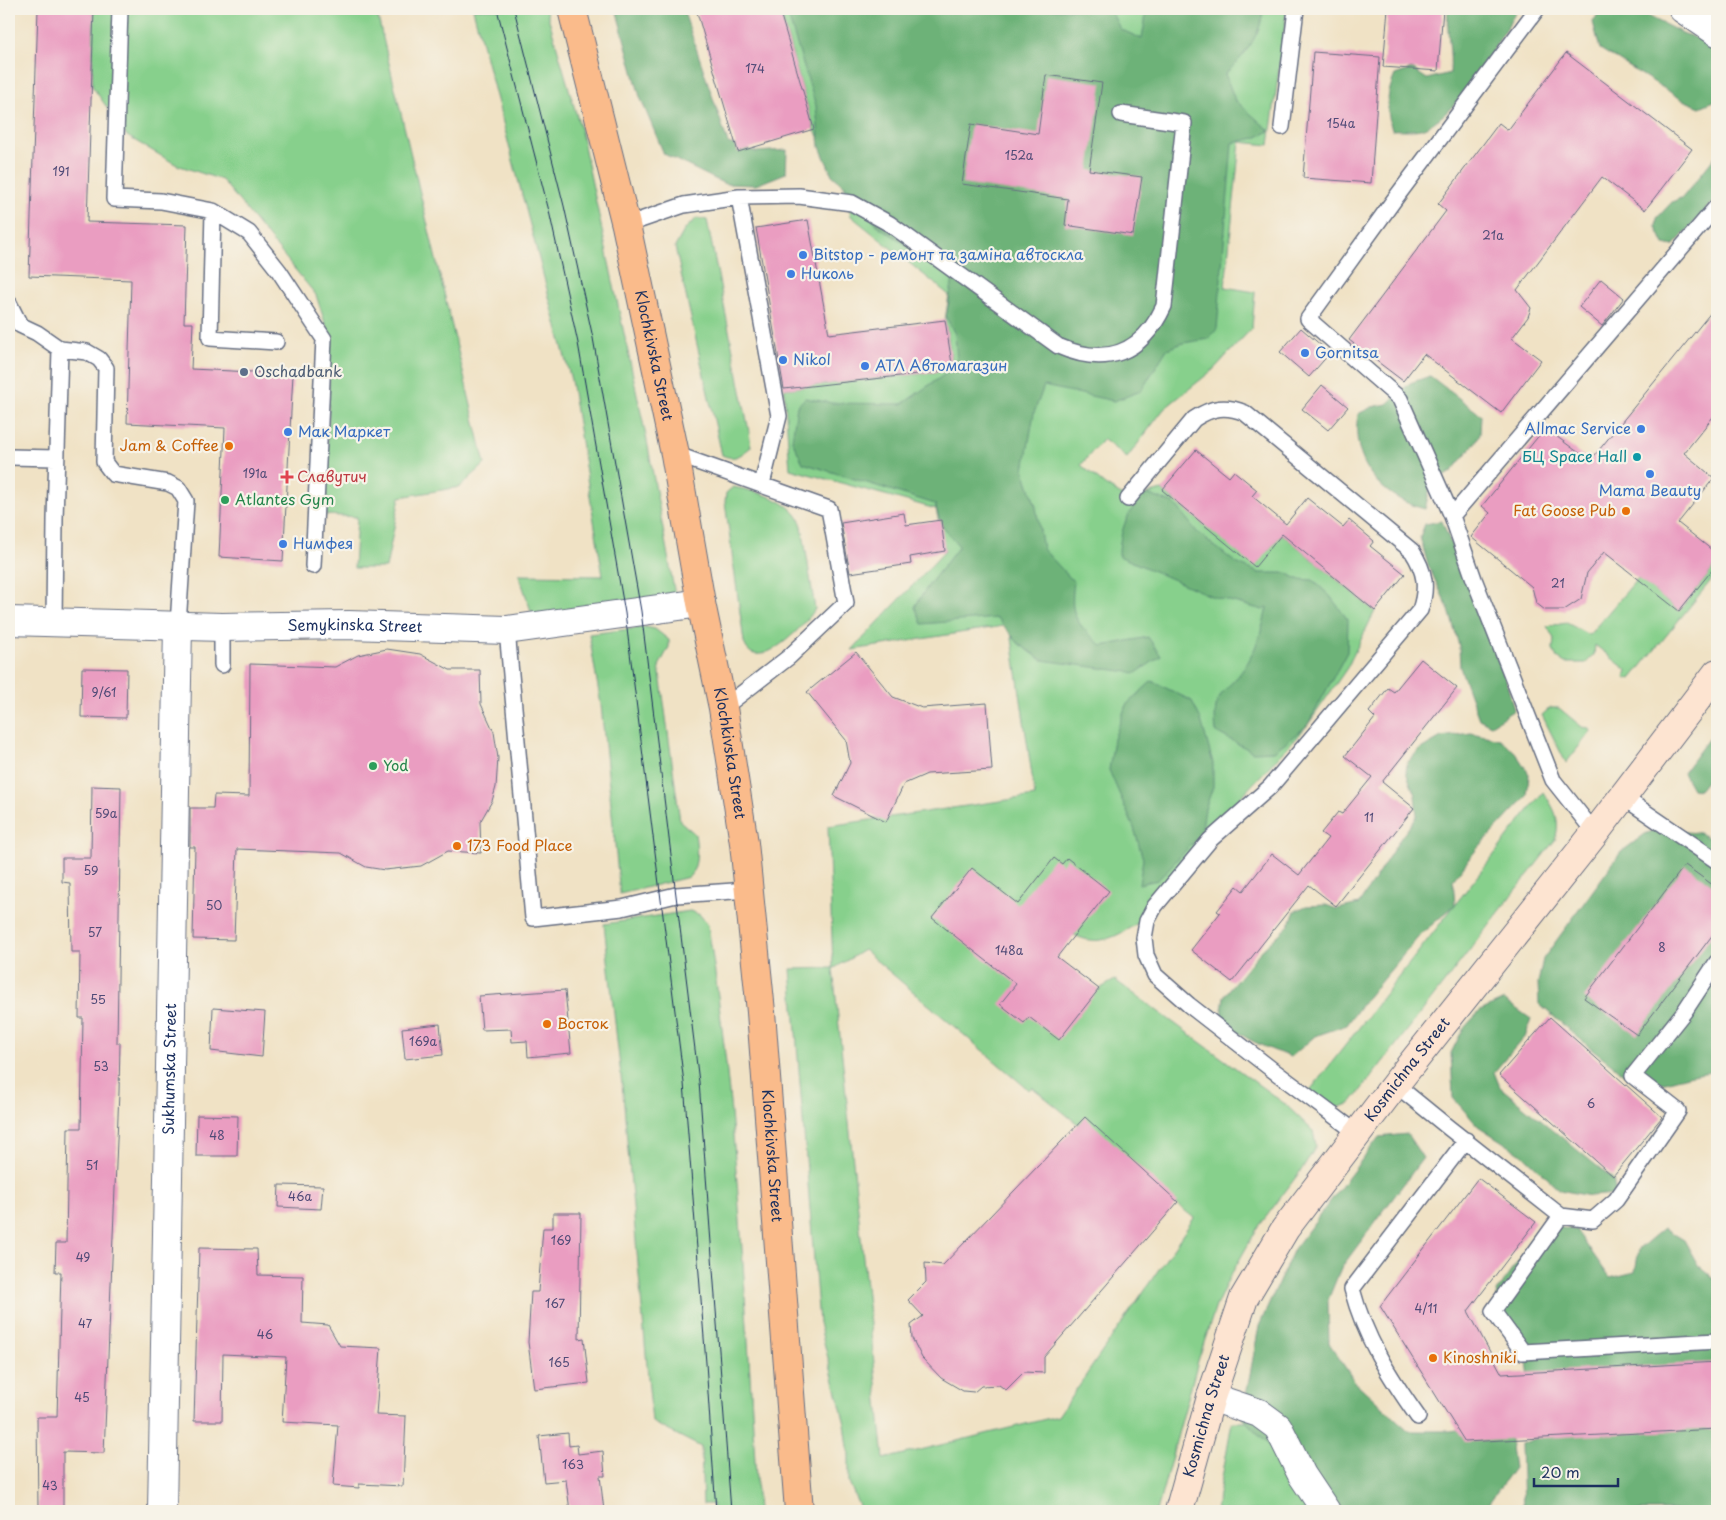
<svg xmlns="http://www.w3.org/2000/svg" width="1726" height="1520" font-family="'Playpen Sans',sans-serif">
  <style>
    .green { fill: #87d08c; stroke: #518075; fill-rule: evenodd }
    .forest { fill: #6db278; stroke: #44706b }
    .building { fill: #ea9dc1 }
    .lines { fill: none; stroke-linecap: round; stroke-linejoin: round }
    .lane-casing { stroke: #666e82; stroke-width: 18 }
    .street-casing { stroke: #666e82; stroke-width: 30 }
    .secondary-casing { stroke: #666e82; stroke-width: 30 }
    .primary-casing { stroke: #666e82; stroke-width: 30 }
    .lane { stroke: #fff; stroke-width: 15 }
    .street { stroke: #fff; stroke-width: 28 }
    .secondary { stroke: #fde4d1; stroke-width: 28 }
    .primary { stroke: #fabb8b; stroke-width: 28 }
    .tram { stroke: #1b2f5e; stroke-width: 1 }
    .shop-dot { fill: #3f7fe0; stroke: #f7f3e8; stroke-width: 2 }
    .service-dot { fill: #5c6f8a; stroke: #f7f3e8; stroke-width: 2 }
    .food-dot { fill: #e8710a; stroke: #f7f3e8; stroke-width: 2 }
    .culture-dot { fill: #0f9aa8; stroke: #f7f3e8; stroke-width: 2 }
    .health-dot { fill: #e0444e; stroke: #f7f3e8; stroke-width: 2 }
    .leisure-dot { fill: #2e9e5b; stroke: #f7f3e8; stroke-width: 2 }
    .labels { text-anchor: middle; stroke-width: 4.5; stroke-linejoin: round; paint-order: stroke }
    .number-label { font-size: 12px; fill: #4f4a77 }
    .shop-label { font-size: 15px; fill: #366cbe; stroke: #f7f3e8; text-anchor: start }
    .street-label { font-size: 15px; fill: #1b2f5e; stroke: #f7f3e8 }
    .service-label { font-size: 15px; fill: #4e5e75; stroke: #f7f3e8; text-anchor: start }
    .food-label { font-size: 15px; fill: #c56008; stroke: #f7f3e8; text-anchor: start }
    .culture-label { font-size: 15px; fill: #0d838f; stroke: #f7f3e8; text-anchor: end }
    .health-label { font-size: 15px; fill: #be3a42; stroke: #f7f3e8; text-anchor: start }
    .leisure-label { font-size: 15px; fill: #27864d; stroke: #f7f3e8; text-anchor: start }
  </style>
  <rect width="100%" height="100%" fill="#f7f3e8"/>
  <filter id="ink" filterUnits="userSpaceOnUse"><feTurbulence type="fractalNoise" baseFrequency=".02" numOctaves="2"/><feDisplacementMap in="SourceGraphic" scale="10" xChannelSelector="R" yChannelSelector="G"/><feConvolveMatrix kernelMatrix="1 2 1 2 8 2 1 2 1" color-interpolation-filters="sRGB"/></filter>
  <filter id="wash" filterUnits="userSpaceOnUse"><feTurbulence type="fractalNoise" baseFrequency=".0096" numOctaves="4" result="noise"/><feDisplacementMap in="SourceGraphic" scale="20" xChannelSelector="R" yChannelSelector="G"/><feGaussianBlur stdDeviation="1.12" result="paint"/><feColorMatrix in="noise" values="0 0 0 0 0 0 0 0 0 0 0 0 0 0 0 0 0 1.4 0 .05"/><feComposite in="paint" operator="in"/></filter>
  <g filter="url(#wash)">
    <rect width="100%" height="100%" fill="#f0e2c5"/>
    <path class="green" d="M94,9H376L485,464L460,487L400,497L386,568H354L357,517L326,515L330,338L316,295L222,180L177,165L127,136L92,86Z
      M473,9H546L580,127L647,441L677,606L536,626L519,575L603,576L571,380Z
      M779,9H1287L1269,145L1240,142L1225,287L1255,292L1252,328L1214,369L1164,409L1127,458L1103,439L1081,465L1105,485L1128,499L1162,490L1255,566L1282,534L1375,611L1347,668L1307,726L1239,799L1139,922C1111,941 1092,949 1063,928L1041,956L1099,989L1115,980L1285,1104L1313,1131L1316,1146L1305,1165L1257,1229L1228,1280L1216,1306L1198,1361L1157,1511H861L849,1482V1455L845,1424L819,1323L791,969L833,968L828,826L1035,796L1010,625L852,650L945,551L936,509L790,469L784,389L953,370L945,320L949,295L851,216L844,184L814,129ZM864,950L1029,1090L1032,1087L1194,1218L1058,1416L884,1459L833,969Z
      M697,218L707,220L749,431L751,447C741,455 735,461 722,455L675,247L685,229Z
      M733,487C756,491 795,500 802,526L815,609C806,625 754,678 744,642L725,502L726,493Z
      M1717,564V573L1631,679L1625,677L1627,670L1595,645L1594,655L1586,663H1565L1557,658L1553,649L1554,639L1547,626L1567,623L1589,635L1638,578L1679,611Z
      M646,627L655,629L669,640V647L659,666L680,821L695,834C697,847 699,866 689,877L620,894L601,705L589,634Z
      M1550,708H1559L1582,727L1589,728L1591,731L1566,763L1542,715Z
      M1543,792C1555,809 1561,820 1555,840L1351,1103C1330,1113 1325,1105 1308,1093Z
      M690,911L700,915L708,925C738,1119 746,1315 758,1511H713V1504H703L701,1447L652,1422L623,1094L604,924Z
      M1232,1422H1256L1314,1511H1216Z"/>
    <path class="forest" d="M616,9H683L728,143L756,152L787,150L786,173L756,185L725,184L664,154L640,97Z
      M786,9H1110L1120,29L1142,39L1147,9H1263C1262,34 1243,58 1225,74L1235,100L1270,131L1255,138L1232,143L1217,329L1208,339L1183,343L1167,349L1141,391L1114,401L1044,386L1034,413L1024,470L1036,507L1043,549L1074,582C1069,618 1077,623 1102,646L1148,637L1161,656L1136,673L1042,660L1019,644L997,618L922,624L915,607C927,584 944,567 959,546L941,525L935,504L803,463L792,440L797,406L805,398L832,403L902,404L951,370L957,361L955,334L946,317L953,279L939,266L878,226L854,194L832,175L820,147L816,106Z
      M1448,9H1518C1495,45 1465,107 1426,127C1417,132 1402,129 1392,130C1386,109 1386,95 1395,75L1412,69L1427,79L1450,73C1452,51 1446,32 1448,9Z
      M1601,9H1629L1646,15L1682,33L1702,40L1717,53V96L1714,101L1700,107L1683,100L1600,49L1593,22Z
      M1717,154V198L1673,246L1664,244L1656,227L1657,218L1672,202L1683,197Z
      M1430,376L1481,415L1480,434L1475,443L1451,472L1431,484L1425,509C1380,498 1350,461 1358,414L1372,407L1387,404L1410,383Z
      M1147,494L1175,504L1197,532L1236,563L1259,573H1287L1297,579L1313,580L1330,596L1348,620L1347,652L1307,726L1274,751L1253,752L1216,732C1211,687 1229,694 1248,662C1258,644 1263,627 1267,607L1263,610L1211,596L1119,556C1119,533 1128,506 1147,494Z
      M1442,521L1506,680L1514,710L1491,725L1479,719L1460,667L1459,646L1449,610L1428,565L1420,537L1425,524Z
      M1152,681L1192,701L1201,720L1213,763V787L1205,809L1201,834L1158,880L1139,884L1143,859L1134,828L1109,770L1114,739L1126,705Z
      M1717,727V768L1699,790L1692,789L1683,773Z
      M1471,733L1500,739L1515,752L1529,774L1527,796L1476,850L1453,880L1455,905L1421,934L1361,1005L1347,1025L1315,1036L1291,1057C1265,1047 1240,1039 1221,1017L1224,996L1260,952L1289,925L1295,911L1306,906L1326,905L1337,909L1359,904L1400,839L1417,816L1415,795L1406,772L1407,763L1419,750L1441,737Z
      M1655,830L1699,833L1717,842V1072C1690,1072 1667,1084 1641,1087L1587,1045L1539,1004L1538,983L1543,959L1621,852L1645,834Z
      M1504,1000L1531,1019L1526,1035L1494,1072L1500,1087L1613,1179L1616,1194L1590,1196L1560,1190L1523,1155L1478,1126L1453,1098L1451,1053L1463,1029L1480,1011Z
      M1407,1134L1423,1158L1341,1268L1328,1300L1329,1343L1355,1382L1409,1431H1451L1470,1428L1510,1440L1514,1468L1483,1511H1339L1290,1468L1242,1417L1259,1326L1294,1249L1379,1137Z
      M1544,1225L1576,1230L1610,1278L1635,1272L1639,1249L1664,1228L1684,1240L1698,1265L1717,1281V1511H1523L1521,1444L1537,1438L1524,1339L1501,1322L1496,1292Z"/>
    <g id="blocks">
      <path class="building" d="M38,9H94L87,222L187,225L184,323H193L191,369L293,374L283,561L219,557L225,428L127,423L131,280L29,276Z
        M696,9H779L814,129L738,152Z
        M1388,9H1443L1438,71L1383,67Z
        M1313,52L1380,57L1371,183L1303,178Z
        M1566,53L1692,149L1645,210L1602,177L1517,290L1531,308L1528,317L1512,338L1541,360L1501,413L1424,354L1403,381L1349,340L1446,211L1438,204L1499,123L1508,130Z
        M1046,75L1102,83L1089,170L1142,177L1133,235L1065,225L1068,199L962,184L971,124L1038,134Z
        M808,220L829,334L945,320L953,370L784,389L756,228Z
        M1601,279L1624,298L1602,326L1579,307Z
        M1717,305V412L1684,453L1714,478L1678,523L1717,554V564L1679,611L1604,552L1587,573L1581,599L1564,610H1545L1536,603L1532,587L1471,537L1490,513L1482,506L1545,428L1590,461Z
        M1301,328L1330,353L1309,377L1280,352Z
        M1322,385L1348,407L1328,430L1302,409Z
        M1196,450L1229,477L1234,471L1257,490L1252,496L1286,524L1307,498L1343,527L1349,520L1374,541L1370,546L1405,574L1375,611L1282,534L1255,567L1162,490Z
        M904,513L906,525L941,520L945,551L910,557L911,564L850,573L841,523Z
        M387,649L420,654L450,670H480L481,704L494,732L498,758L496,787L492,801L480,822L481,853L448,851L421,866L385,870L366,867L341,853L237,849L234,940L193,939L195,847H190V808H213L214,795L249,796L250,664L335,667L358,655Z
        M856,652L893,697L922,708L987,703L992,770L927,774L904,784L886,822L834,796L850,763L846,740L807,692Z
        M1421,659L1457,688L1382,782L1414,808L1336,906L1309,885L1232,982L1191,950L1220,913L1217,911L1237,886L1243,891L1272,854L1299,875L1328,838L1321,833L1338,812L1342,814L1372,777L1345,756L1375,718L1369,712L1388,688L1394,692Z
        M82,668L127,669L126,718L81,717Z
        M92,786L121,787L117,1043H120L119,1092L104,1453L63,1452V1511H38L37,1417H57L61,1272H55L56,1243H66L68,1128H81L83,1018H79L80,952H71L70,883L62,882V858H91Z
        M1054,858L1062,864L1067,858L1109,891L1057,957L1099,989L1059,1040L1029,1017L1024,1023L1000,1004L1016,984L932,918L972,868L1018,904Z
        M1685,865L1717,888V929L1637,1035L1584,998Z
        M565,990L571,1053L528,1057L527,1041L512,1042L511,1029L482,1030L479,996Z
        M213,1008L265,1012L262,1057L211,1051Z
        M1550,1017L1662,1117L1613,1176L1499,1075Z
        M440,1024L443,1055L405,1059L402,1028Z
        M197,1115L238,1116L237,1156H196Z
        M1085,1117L1178,1202L1044,1357V1373L1024,1372L1006,1390L999,1385L981,1386L974,1392L963,1391L941,1378L922,1358L912,1338L911,1325L923,1316L908,1300L926,1282L925,1263L943,1265Z
        M1478,1178L1536,1222L1468,1311L1502,1374L1717,1362V1429L1465,1442L1380,1306Z
        M279,1185L323,1186L321,1209L278,1207Z
        M553,1213H581L579,1339L584,1338L589,1383L534,1389L528,1342L531,1292H538L543,1228H553Z
        M199,1248L257,1249L258,1275L303,1276L302,1323L328,1325L340,1346L381,1348L376,1415L406,1416L403,1486L359,1484V1488L333,1486L338,1425L282,1422L286,1357L223,1354L222,1421H194Z
        M568,1433L569,1446L577,1445L578,1454L603,1451L605,1476H600L604,1511H570L566,1480L544,1482L539,1436Z"/>
    </g>
  </g>
  <g filter="url(#ink)">
    <use href="#blocks" fill-opacity="0" stroke="#666e82" stroke-width="1"/>
    <g class="lines">
      <g class="lane-casing">
        <path id="lane" d="M120,9L114,199L161,201L213,211L249,233L279,271L324,339L313,566
          M1537,9L1394,200L1308,319L1400,399L1452,516L1474,579L1553,780L1595,833
          M1282,127L1296,9
          M739,197L779,416L762,484
          M213,211L210,338L276,342
          M626,225L684,205L739,197L799,196L852,203L890,224L1058,346C1106,367 1142,354 1164,306L1184,123L1121,114
          M9,303L20,325L37,333L60,349L87,352L99,359L106,368L104,462L113,474L168,483L178,488L186,501L178,625
          M675,454L829,509L846,603L789,657L723,708
          M9,457L56,458
          M1128,499L1194,419C1212,407 1226,405 1245,413L1412,551C1425,571 1428,587 1420,610L1270,787L1210,840L1155,906L1147,921L1144,938L1146,955L1155,975L1189,1005L1270,1068L1357,1133
          M1452,516L1717,206
          M54,623L55,519L60,349
          M222,627V665
          M507,630L533,918L622,908L676,895L748,890
          M1623,797L1717,861
          M1397,1082L1406,1093L1449,1128L1561,1216L1493,1311L1523,1352L1717,1341
          M1561,1216L1593,1220L1616,1200L1678,1111L1633,1076L1684,1012L1717,962
          M1418,1417C1389,1376 1365,1338 1352,1289L1466,1140"/>
      </g>
      <g class="street-casing">
        <g id="street">
          <path d="M1683,9L1717,32"/>
          <path id="s1" d="M9,621L222,627L349,625L507,630L701,603"/>
          <path d="M1211,1397L1259,1413L1278,1427L1302,1475L1326,1511"/>
          <path id="s2" d="M162,1511L178,625"/>
        </g>
      </g>
      <g class="secondary-casing">
        <g id="secondary">
          <path id="s3" d="M1179,1511L1211,1397L1244,1298L1285,1229L1397,1082L1595,833L1717,673"/>
        </g>
      </g>
      <g class="primary-casing">
        <g id="primary">
          <path id="s4" d="M572,9L626,225L675,454L701,603L723,708L744,843L761,1012L799,1511"/>
        </g>
      </g>
      <use href="#lane" class="lane"/>
      <use href="#street" class="street"/>
      <use href="#secondary" class="secondary"/>
      <use href="#primary" class="primary"/>
      <path class="tram" d="M497,9L549,211L578,343L625,613L684,1083L706,1363L716,1511
        M514,9L564,206L593,338L641,611L699,1082L731,1511"/>
    </g>
  </g>
  <g class="shop-dot">
    <circle cx="803" cy="255" r="5"/>
    <circle cx="791" cy="274" r="5"/>
    <circle cx="1305" cy="353" r="5"/>
    <circle cx="783" cy="360" r="5"/>
    <circle cx="865" cy="366" r="5"/>
    <circle cx="1641" cy="429" r="5"/>
    <circle cx="288" cy="432" r="5"/>
    <circle cx="1650" cy="474" r="5"/>
    <circle cx="283" cy="544" r="5"/>
  </g>
  <circle class="service-dot" cx="244" cy="372" r="5"/>
  <g class="food-dot">
    <circle cx="229" cy="446" r="5"/>
    <circle cx="1626" cy="511" r="5"/>
    <circle cx="457" cy="846" r="5"/>
    <circle cx="547" cy="1024" r="5"/>
    <circle cx="1433" cy="1358" r="5"/>
  </g>
  <circle class="culture-dot" cx="1637" cy="457" r="5"/>
  <path class="health-dot" d="M284.5 469.5h5v5h5v5h-5v5h-5v-5h-5v-5h5z"/>
  <g class="leisure-dot">
    <circle cx="225" cy="500" r="5"/>
    <circle cx="373" cy="766" r="5"/>
  </g>
  <g class="labels">
    <g class="number-label">
      <text x="755" y="73">174</text>
      <text x="1341" y="128">154а</text>
      <text x="1019" y="160">152а</text>
      <text x="61" y="176">191</text>
      <text x="1493" y="240">21а</text>
      <text x="255" y="478">191а</text>
      <text x="1558" y="588">21</text>
      <text x="104" y="697">9/61</text>
      <text x="106" y="818">59а</text>
      <text x="1369" y="822">11</text>
      <text x="91" y="875">59</text>
      <text x="214" y="910">50</text>
      <text x="95" y="937">57</text>
      <text x="1662" y="952">8</text>
      <text x="1009" y="955">148а</text>
      <text x="98" y="1004">55</text>
      <text x="423" y="1046">169а</text>
      <text x="101" y="1071">53</text>
      <text x="1591" y="1108">6</text>
      <text x="217" y="1140">48</text>
      <text x="92" y="1170">51</text>
      <text x="300" y="1201">46а</text>
      <text x="561" y="1245">169</text>
      <text x="83" y="1262">49</text>
      <text x="555" y="1308">167</text>
      <text x="1426" y="1313">4/11</text>
      <text x="85" y="1328">47</text>
      <text x="265" y="1339">46</text>
      <text x="559" y="1367">165</text>
      <text x="82" y="1402">45</text>
      <text x="573" y="1469">163</text>
      <text x="50" y="1490">43</text>
    </g>
    <g class="shop-label">
      <text x="813" y="260">Bitstop - ремонт та заміна автоскла</text>
      <text x="801" y="279">Николь</text>
      <text x="1315" y="358">Gornitsa</text>
      <text x="793" y="365">Nikol</text>
      <text x="875" y="371">АТЛ Автомагазин</text>
      <text x="1631" y="434" text-anchor="end">Allmac Service</text>
      <text x="298" y="437">Мак Маркет</text>
      <text x="1650" y="496" text-anchor="middle">Mama Beauty</text>
      <text x="293" y="549">Нимфея</text>
    </g>
    <g class="street-label">
      <text dy="5" stroke="none"><textPath href="#s4" startOffset="356">Klochkivska Street</textPath></text>
      <text dy="5" stroke="none"><textPath href="#s1" startOffset="346">Semykinska Street</textPath></text>
      <text dy="5" stroke="none"><textPath href="#s4" startOffset="761">Klochkivska Street</textPath></text>
      <text dy="5" stroke="none"><textPath href="#s2" startOffset="442">Sukhumska Street</textPath></text>
      <text dy="5" stroke="none"><textPath href="#s3" startOffset="504">Kosmichna Street</textPath></text>
      <text dy="5" stroke="none"><textPath href="#s4" startOffset="1166">Klochkivska Street</textPath></text>
      <text dy="5" stroke="none"><textPath href="#s3" startOffset="99">Kosmichna Street</textPath></text>
    </g>
    <g class="service-label">
      <text x="254" y="377">Oschadbank</text>
    </g>
    <g class="food-label">
      <text x="219" y="451" text-anchor="end">Jam &amp; Coffee</text>
      <text x="1616" y="516" text-anchor="end">Fat Goose Pub</text>
      <text x="467" y="851">173 Food Place</text>
      <text x="557" y="1029">Восток</text>
      <text x="1443" y="1363">Kinoshniki</text>
    </g>
    <g class="culture-label">
      <text x="1627" y="462">БЦ Space Hall</text>
    </g>
    <g class="health-label">
      <text x="297" y="482">Славутич</text>
    </g>
    <g class="leisure-label">
      <text x="235" y="505">Atlantes Gym</text>
      <text x="383" y="771">Yod</text>
    </g>
  </g>
  <rect width="1726" height="1520" fill="none" stroke="#f7f3e8" stroke-width="30"/>
  <path d="M1534 1478v8h84v-8" fill="none" stroke="#1b2f5e" stroke-width="2.5"/>
  <text x="1541" y="1478" font-size="15" fill="#1b2f5e" stroke="#f7f3e8" stroke-width="4" paint-order="stroke">20 m</text>
</svg>
